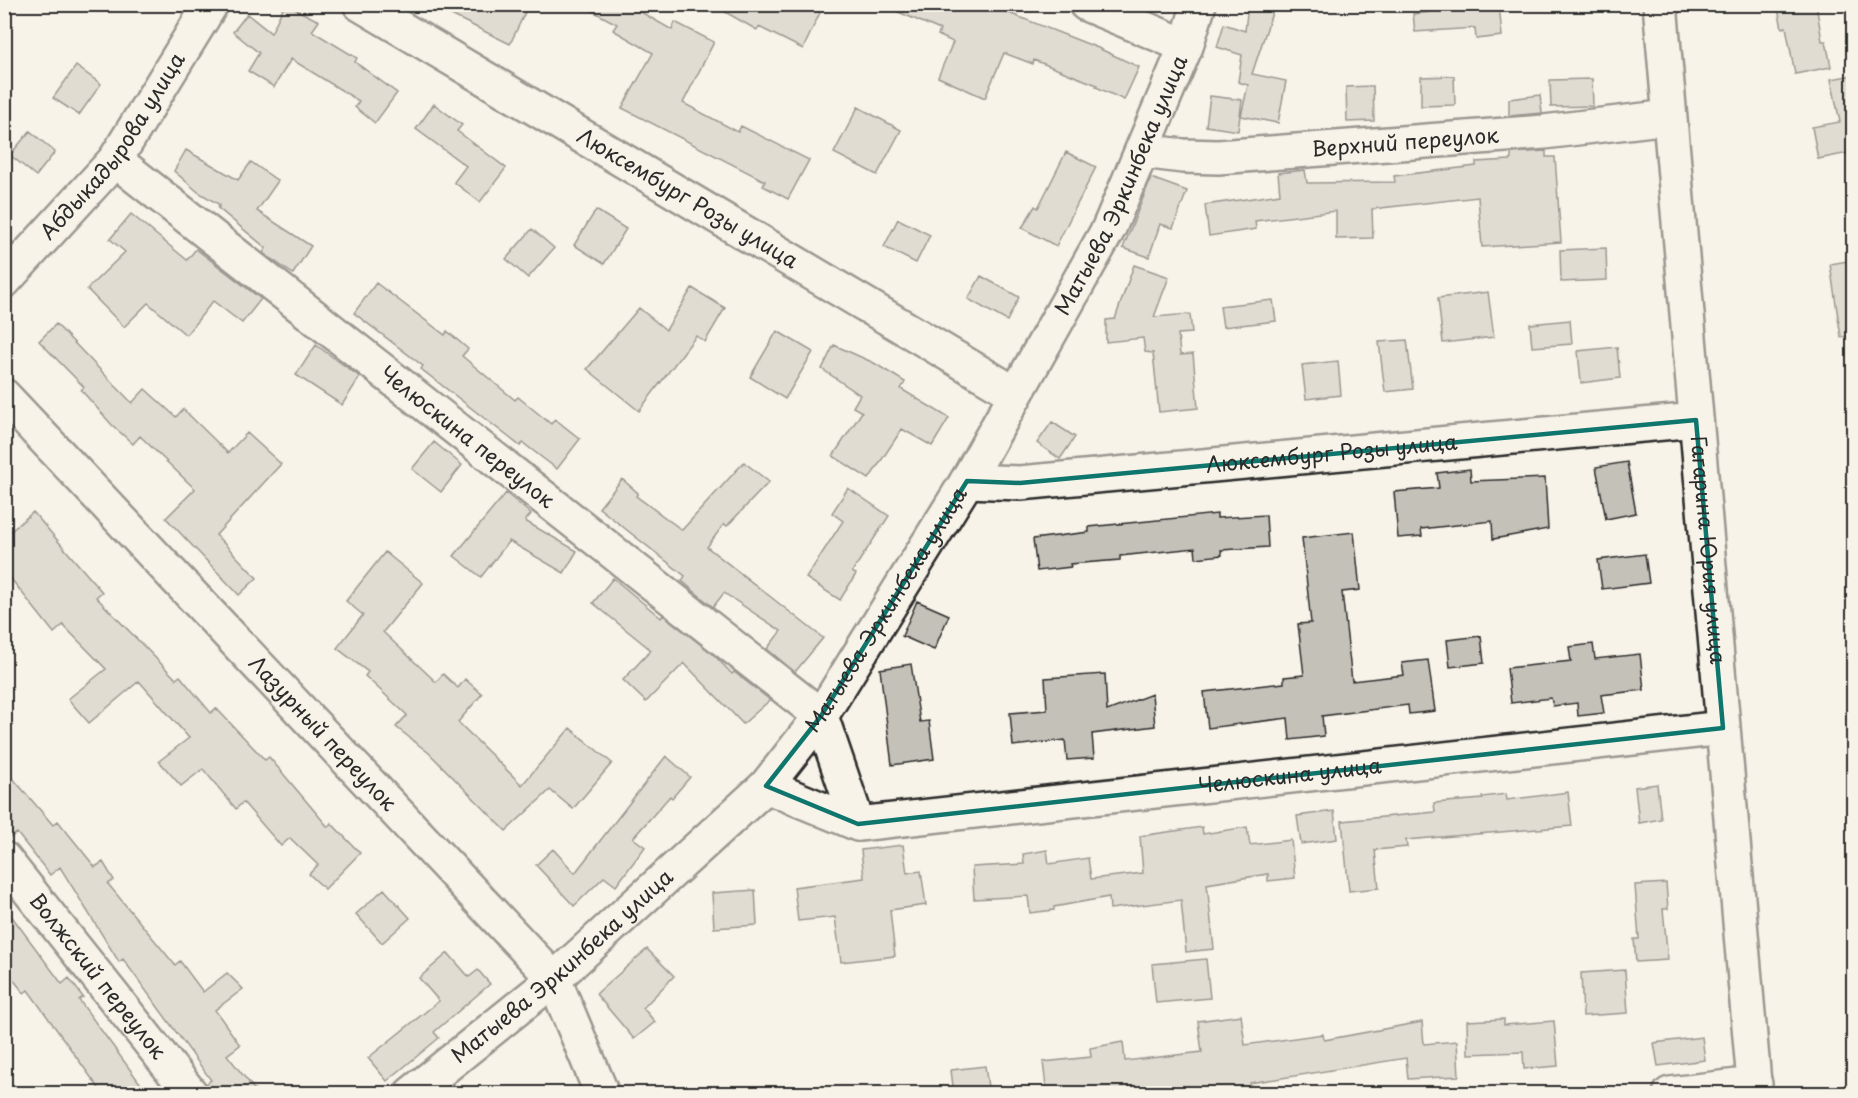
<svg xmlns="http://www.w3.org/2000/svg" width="1858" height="1098" font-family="'Playpen Sans',sans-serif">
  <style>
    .building { fill: #c4c1b9; stroke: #2b2b2b; stroke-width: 1.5 }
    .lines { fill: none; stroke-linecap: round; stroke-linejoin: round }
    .street-casing { stroke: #2b2b2b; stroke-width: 38 }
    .secondary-casing { stroke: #2b2b2b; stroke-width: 38 }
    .street { stroke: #f7f3e8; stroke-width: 33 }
    .secondary { stroke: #f7f3e8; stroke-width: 33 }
    .marked { fill: none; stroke: #0f766e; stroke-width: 4.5; stroke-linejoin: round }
    .labels { text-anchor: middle; stroke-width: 4.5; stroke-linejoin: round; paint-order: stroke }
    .street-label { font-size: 21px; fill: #2b2b2b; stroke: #f7f3e8 }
  </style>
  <rect width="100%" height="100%" fill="#f7f3e8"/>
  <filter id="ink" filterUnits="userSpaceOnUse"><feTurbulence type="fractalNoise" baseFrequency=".0167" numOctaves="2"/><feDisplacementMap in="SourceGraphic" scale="12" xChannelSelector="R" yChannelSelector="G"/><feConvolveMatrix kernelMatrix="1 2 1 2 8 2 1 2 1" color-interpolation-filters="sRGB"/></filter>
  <g filter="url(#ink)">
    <path class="building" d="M285,4L319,21L312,31L357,58L355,62L397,93L375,123L355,107L359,101L291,59L274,87L248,71L259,53L233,32L247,14L271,33Z
      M429,4H529L510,44Z
      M579,4H627L672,30L675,22L714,42L683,103L738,132L741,126L809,160L788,199L763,186L765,181L622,108L653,53L613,30L617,24Z
      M711,4H824L803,49L759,27L757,30Z
      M880,4H986L1098,48L1139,67L1124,100L1096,87L1097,85L1034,60L1033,64L1004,53L985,98L938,77L953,42L938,35L940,30Z
      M1248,4H1275L1252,74L1286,81L1278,123L1241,116L1248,85L1238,82L1242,55L1217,47L1224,24L1245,31Z
      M1430,4H1462V9L1499,5L1502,36L1476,39L1475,28L1415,32L1413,14L1430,12Z
      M1777,4H1816L1822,41H1826L1831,67L1795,74L1786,27L1782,28Z
      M76,66L101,84L79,115L53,98Z
      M1854,75V152L1818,159L1812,127L1840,122L1831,79Z
      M1454,76L1455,105L1421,106V77Z
      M1592,79L1593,106L1551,107L1550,80Z
      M1373,86L1374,121L1347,122L1346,87Z
      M1540,95L1542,113L1509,116V99Z
      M1210,96L1242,100L1238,131L1206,126Z
      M434,104L462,125L457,131L506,168L480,202L454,182L466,166L416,129Z
      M858,107L901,130L877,175L834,153Z
      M30,131L55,152L36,176L10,155Z
      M186,150L238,180L251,162L278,181L257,211L311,246L293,274L263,253L266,248L218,208L220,205L198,192L174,171Z
      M1546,151V157H1555L1561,242L1482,247L1478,197L1372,209L1373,238L1336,239V211L1255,221L1256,229L1209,236L1205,205L1280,194L1278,173L1305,170L1307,183L1395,182L1394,176L1476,166V162L1511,160V153Z
      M1066,152L1096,167L1056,246L1022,228L1035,206L1038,208Z
      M1151,178L1187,191L1173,228L1160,224L1149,257L1123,248Z
      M596,210L626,229L604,264L574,245Z
      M131,214L187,260L196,249L261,299L242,323L213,301L186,335L148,303L124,327L87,289L125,252L110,239Z
      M898,219L930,235L916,263L884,247Z
      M532,229L554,248L528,278L506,259Z
      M1606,248L1607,280L1561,282L1560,250Z
      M1854,260V336L1841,337L1830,264Z
      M1134,265L1169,277L1154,317L1190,314L1192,333L1178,334L1180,355L1193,354L1198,408L1159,412L1153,353L1145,352L1143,338L1106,342V320L1115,319Z
      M981,276L1019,297L1007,321L968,299Z
      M376,283L445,335L447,331L468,349L462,356L515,400L518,397L551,424L555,419L580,439L557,469L523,443L520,446L421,369L423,366L354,313Z
      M692,288L725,308L705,342L696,336L639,411L587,369L639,308L666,330Z
      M1488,292L1494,337L1443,343L1438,298Z
      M1273,300L1276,321L1223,327L1220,306Z
      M1570,320L1572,344L1532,347L1530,324Z
      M56,324L132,403L145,389L176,417L183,409L228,453L247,433L281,464L216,535L257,578L239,595L166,518L195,489L140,436L133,444L112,425L81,390L84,387L39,341Z
      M777,331L813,352L785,399L750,377Z
      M1407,340L1413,389L1385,392L1379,342Z
      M316,345L360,377L342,405L296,375Z
      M834,345L874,363L905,382L901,389L949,418L932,446L902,429L869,479L833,456L862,412L853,407L860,395L822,369Z
      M1617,347L1620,378L1581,383L1578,351Z
      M1338,361L1341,395L1306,399L1302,365Z
      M1052,422L1075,437L1060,459L1037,443Z
      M434,442L462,465L441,492L412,469Z
      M744,462L769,482L727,526L724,524L707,547L823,638L795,672L767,649L781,631L724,593L713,607L682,581L685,576L599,508L622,479L638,493L636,496L682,530Z
      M1627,462L1636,513L1606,519L1596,467Z
      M1470,469L1471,481L1545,478L1548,529L1493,539L1492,521L1421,529L1422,536L1398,538L1394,492L1439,488L1437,473Z
      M848,488L889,516L852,572L856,574L840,600L806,578L843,521L832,513Z
      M506,493L531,514L525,521L577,551L564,573L509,541L481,577L454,556Z
      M33,512L102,592L96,597L176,679L180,676L211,713L216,708L265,760L269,757L328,827L331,823L360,853L325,889L309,874L318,865L290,838L281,846L243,802L236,809L203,769L181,786L159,761L189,738L139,681L89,723L68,699L106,669L63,625L54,633L4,570V537Z
      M1217,514V518L1266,515L1268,547L1221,550L1222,555L1196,558L1195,548L1120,556V560L1070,564L1071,567L1037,571L1033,539L1089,532V527Z
      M1354,532L1360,590L1342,592L1352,681L1404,675L1402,663L1428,660L1435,711L1409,714L1408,705L1322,716L1324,736L1290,740L1288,718L1208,728L1204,692L1284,683V677L1304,675L1298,624L1311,623L1302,538Z
      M385,552L423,583L383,632L436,682L443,674L458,688L465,679L482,694L458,722L522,785L570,728L612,763L573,809L550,790L506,831L429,753L396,727L407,715L365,676L368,672L337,648L363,615L346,601Z
      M1645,554L1649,583L1602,589L1598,560Z
      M613,578L661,618L663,615L714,655L732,674L734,672L770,700L743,724L684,663L646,702L623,680L651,650L593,603Z
      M917,601L949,615L934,650L902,636Z
      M1481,636L1484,663L1450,667L1447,640Z
      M1593,644L1595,659L1640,654L1644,690L1601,695L1604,713L1578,716L1577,703L1553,706L1551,698L1511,703L1507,668L1571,661L1569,647Z
      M911,664L920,722L929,721L934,759L892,765L880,669Z
      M1105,674L1107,711L1152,694L1155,726L1092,734L1094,758L1067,760L1065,740L1013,746L1010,713L1047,710L1045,678Z
      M666,756L690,777L672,798L670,796L633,838L645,847L616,886L604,877L574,906L536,865L553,849L575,873Z
      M4,768L53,825L58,821L95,867L103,862L114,880L108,884L175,965L180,961L203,992L227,973L243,989L215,1010L240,1045L227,1055L258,1094H209L206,1084L211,1080L123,959L119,962L60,867L50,875L17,833L4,841Z
      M1657,784L1661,819L1639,823L1635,787Z
      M1568,792L1572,826L1406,840L1407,847L1375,850L1379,888L1349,891L1342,821L1435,812L1434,803L1483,799L1482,797L1506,794L1507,800Z
      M1334,811L1337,839L1301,844L1297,816Z
      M1202,827L1203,834L1247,827L1250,845L1291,840L1295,878L1268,881V874L1207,884L1214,949L1186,952L1181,900L1110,909L1109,897L1054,907V910L1030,913L1028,896L974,899L972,867L1024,864L1023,854L1047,850L1049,864L1088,858L1091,879L1143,873L1140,836Z
      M903,845L907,873L921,871L926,905L890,910L895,956L841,962L835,917L798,921L794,887L864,878L861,850Z
      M1666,883L1668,909H1663L1668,960L1636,962L1634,939H1639L1635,885Z
      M384,889L410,918L382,943L356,914Z
      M755,890L757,925L714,928L712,893Z
      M4,906L62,984L69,978L83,997L79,1000L148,1094H103L28,990L24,993L4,968Z
      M647,949L674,976L643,1008L655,1022L634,1039L596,994Z
      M448,953L469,977L478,970L490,984L434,1032L439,1038L387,1081L368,1058L439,1001L419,978Z
      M1206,959L1210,998L1156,1003L1152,964Z
      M1625,970L1628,1013L1583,1016L1581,973Z
      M1241,1015L1245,1045L1323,1034L1324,1040L1422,1022L1424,1044L1457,1041L1459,1076L1408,1079L1406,1058L1250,1083V1090L1220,1094H1207L1206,1087L1151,1094H1047L1043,1062L1091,1057L1090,1048L1123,1042L1125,1061L1202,1052L1198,1021Z
      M1504,1019V1025L1554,1021L1558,1066L1524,1069L1523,1052L1468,1054L1467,1021Z
      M1702,1037L1705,1060L1658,1066L1654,1043Z
      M985,1066L989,1094H954L951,1070Z"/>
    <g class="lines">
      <g class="street-casing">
        <g id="street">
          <path id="s1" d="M360,4L1014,393"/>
          <path d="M1086,4L1186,46"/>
          <path id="s2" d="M1142,151L1183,156L1218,157L1544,132L1669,117"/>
          <path id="s3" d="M115,160L821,716L858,824"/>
          <path id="s4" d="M4,281L115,160L211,4"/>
          <path id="s5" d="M4,396L554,979L602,1094"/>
          <path id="s6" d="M967,481L1020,483L1696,420"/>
          <path id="s7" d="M766,786L858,824L1723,728"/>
          <path id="s8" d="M4,859L191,1094"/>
          <path id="s9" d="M411,1094L554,979L766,786L821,716L967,481L1109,228L1186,46L1199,4"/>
          <path d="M1670,1094L1755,1084"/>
        </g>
      </g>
      <g class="secondary-casing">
        <g id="secondary">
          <path id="s10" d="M1660,4L1755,1094"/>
        </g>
      </g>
      <use href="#street" class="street"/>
      <use href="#secondary" class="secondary"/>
    </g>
  </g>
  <path d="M0 0H1858V1098H0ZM1696,420L1723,728L858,824L766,786L821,716L967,481L1020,483Z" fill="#f7f3e8" fill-opacity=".55" fill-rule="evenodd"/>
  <path class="marked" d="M1696,420L1723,728L858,824L766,786L821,716L967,481L1020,483Z"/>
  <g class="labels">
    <g class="street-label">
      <text dy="7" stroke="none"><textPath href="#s2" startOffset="264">Верхний переулок</textPath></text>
      <text dy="7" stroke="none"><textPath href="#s4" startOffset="174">Абдыкадырова улица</textPath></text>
      <text dy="7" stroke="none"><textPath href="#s9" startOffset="1170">Матыева Эркинбека улица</textPath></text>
      <text dy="7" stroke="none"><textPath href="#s1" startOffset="381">Люксембург Розы улица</textPath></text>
      <text dy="7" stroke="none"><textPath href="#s3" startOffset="448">Челюскина переулок</textPath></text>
      <text dy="7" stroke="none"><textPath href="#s6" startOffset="366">Люксембург Розы улица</textPath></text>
      <text dy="7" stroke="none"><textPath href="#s10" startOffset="548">Гагарина Юрия улица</textPath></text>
      <text dy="7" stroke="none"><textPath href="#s9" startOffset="684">Матыева Эркинбека улица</textPath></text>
      <text dy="7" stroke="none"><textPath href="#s5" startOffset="464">Лазурный переулок</textPath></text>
      <text dy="7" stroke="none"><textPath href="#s7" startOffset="534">Челюскина улица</textPath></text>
      <text dy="7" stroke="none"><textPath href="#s9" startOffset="198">Матыева Эркинбека улица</textPath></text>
      <text dy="7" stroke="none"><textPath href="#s8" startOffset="150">Волжский переулок</textPath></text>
    </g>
  </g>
  <rect width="1858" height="1098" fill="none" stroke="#f7f3e8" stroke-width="24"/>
  <rect x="12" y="12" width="1834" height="1074" fill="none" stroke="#2b2b2b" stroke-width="2" filter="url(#ink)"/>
</svg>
